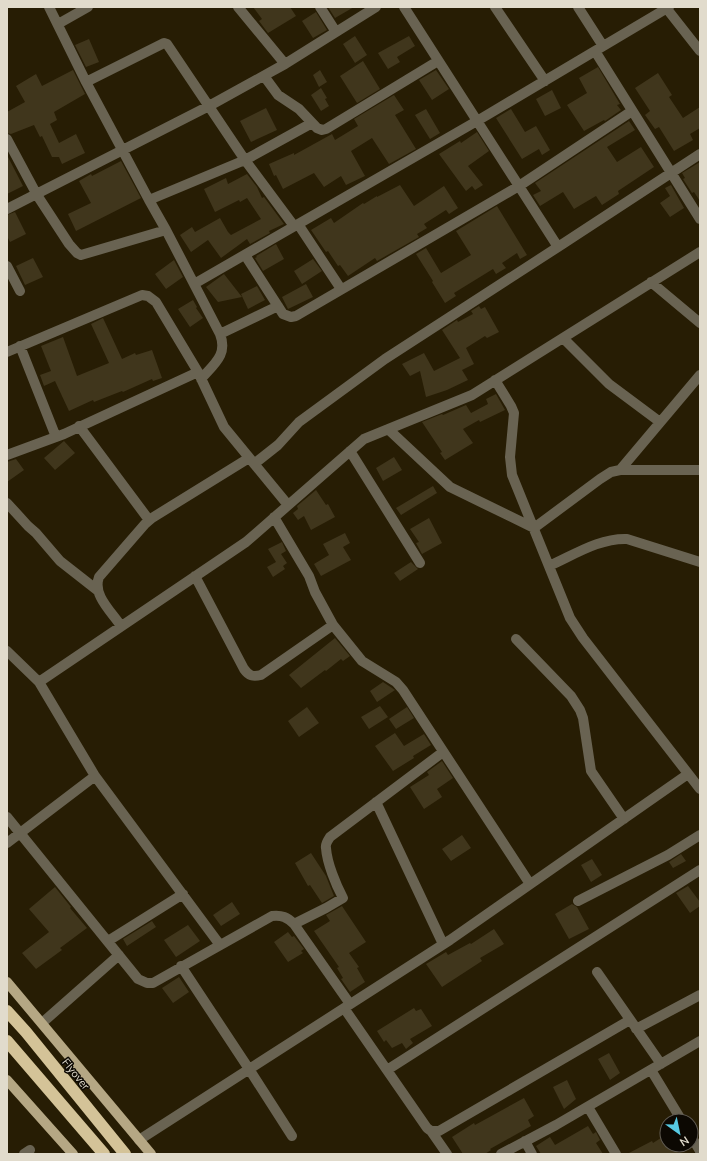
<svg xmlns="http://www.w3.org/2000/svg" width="707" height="1161" font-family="Mulish,sans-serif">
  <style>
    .building { fill: #40361c }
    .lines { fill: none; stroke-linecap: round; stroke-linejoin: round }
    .minor { stroke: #696352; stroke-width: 10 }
    .major { stroke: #b5a784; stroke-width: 10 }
    .highway { stroke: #d4c398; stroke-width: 12 }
    .labels { text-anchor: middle; stroke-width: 3; stroke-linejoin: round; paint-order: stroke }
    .street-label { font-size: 11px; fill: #e1dbcc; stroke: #0c0802 }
  </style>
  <rect width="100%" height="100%" fill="#271d04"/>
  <path class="building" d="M253,7H290L296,16L268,33L259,21L262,19Z
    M328,7H354L335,18Z
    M316,12L327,30L313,38L302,21Z
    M355,36L367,55L355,63L343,44Z
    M409,36L415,46L397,57L400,62L388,69L378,53Z
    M89,39L99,62L86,67L75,45Z
    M363,61L380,89L357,103L340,76Z
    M598,67L620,104L617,105L621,110L605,121L604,120L584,131L567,105L587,93L579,78Z
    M73,70L85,94L54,112L57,120L50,124L59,143L76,134L85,153L62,164L59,157H52L42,136L40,137L34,125L11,134L7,133V112L25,102L16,86L36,74L42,86Z
    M320,70L327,82L319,87L313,75Z
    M436,70L449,89L432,100L419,80Z
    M658,73L672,95L669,97L683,118L700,107V128L690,134L693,140L674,151L659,127L655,129L645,115L650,111L635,88Z
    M321,88L327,98L325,99L329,106L321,111L311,95Z
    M552,90L561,108L545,116L536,99Z
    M394,95L404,110L395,115L416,149L389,164L372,138L351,151L365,176L346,185L341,176L324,187L314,173L283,189L276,175L274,176L269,164L294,153V155L332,134L335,140L358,126L354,119Z
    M266,108L277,130L251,142L240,121Z
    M426,109L440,133L430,139L415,115Z
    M511,109L525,132L536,126L550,150L542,155L539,149L522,159L496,118Z
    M629,121L635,130L607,147L617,162L641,147L654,167L618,191L619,194L602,205L596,196L574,209L563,192L540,206L533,195L541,191L535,183Z
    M477,132L489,151L468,166L483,185L475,190L472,186L466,191L439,154L460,141L461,143Z
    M7,155L23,186L7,194Z
    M121,161L141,198L76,231L68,214L91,203L79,181L91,174L92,176Z
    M700,162V201L694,192L692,193L683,179L685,178L682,173Z
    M247,174L257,187L262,198L264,197L284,224L269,231L270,233L250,244L247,239L221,258L208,240L191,252L180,235L192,227L195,232L220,218L228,232L231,235L261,219L247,198L240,202L239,200L215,212L204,189L226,178L228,184Z
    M400,185L414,206L444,186L458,208L449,214L446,210L424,224L427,228L417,234L419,237L377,261L375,258L348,276L340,265L338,266L328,251L326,252L311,230L331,218L334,223L363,203L364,204L377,196V197Z
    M671,185L684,208L670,217L660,203L670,196L665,188Z
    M497,206L527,255L520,259L517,253L502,263L506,268L496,274L493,269L454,293L456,296L445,303L432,282L433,281L416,254L426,248L441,273L471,255L456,231Z
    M15,212L26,234L10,242L7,236V215Z
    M276,244L284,259L263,271L255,258L257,257L256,256Z
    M33,258L43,277L25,285L16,266Z
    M313,259L322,271L302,284L294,271Z
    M174,260L183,277L166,289L155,274Z
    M224,274L242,297L218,302L206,287Z
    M306,284L313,297L288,309L282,297Z
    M257,286L265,300L248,309L241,294Z
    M193,300L197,307L196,308L203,318L190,327L178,309Z
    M479,306L481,309L485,307L499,332L487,338L485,336L466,348L474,364L462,370L468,380L447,390L426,397L420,371L410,376L402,364L424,353L434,371L460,358L442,330L457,320L458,322L473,314L471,311Z
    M103,318L122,359L135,353L136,355L152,350L162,378L153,381L152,379L123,392L122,391L94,402L93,400L69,411L55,381L44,386L40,375L51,371L41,346L63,337L77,376L109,363L91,324Z
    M496,394L505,410L480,422L479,420L463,429L473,443L445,460L440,453L442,452L422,422L442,414L443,415L466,405L471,413L488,404L486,399Z
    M64,441L75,453L55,470L44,458Z
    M394,457L402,470L383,481L376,468Z
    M16,459L24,470L7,482V462Z
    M433,486L437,493L401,515L396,508Z
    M316,490L326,505L328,504L335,517L311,530L304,516L298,520L293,513L298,509L297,506Z
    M429,518L442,543L422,554L416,543L419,542L410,529Z
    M345,533L350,543L343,547L351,560L321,576L314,564L329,555L323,544Z
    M282,542L286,551L281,554L287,563L283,566L285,569L273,577L267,567L276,562L268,549Z
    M411,562L418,569L400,581L394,573Z
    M335,638L350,656L343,661L341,659L326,671L325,670L301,688L289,675Z
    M383,682L395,690L377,702L370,691Z
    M380,706L388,717L369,729L361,717Z
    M307,707L319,723L299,737L288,721Z
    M407,707L414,718L396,729L389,719Z
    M395,733L404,746L424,734L431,745L413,756L414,758L393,771L375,746Z
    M442,761L453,778L437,789L442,797L424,809L410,787L429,775L427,772Z
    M462,835L471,848L451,861L442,849Z
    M311,853L326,876L334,896L322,903L310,885L308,886L295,863Z
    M681,854L686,861L673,868L669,862Z
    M592,859L602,875L591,882L581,865Z
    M688,886L700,902V906L690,913L676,893Z
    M55,887L71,907L70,908L87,928L60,948L62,950L36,969L22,953L49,932L29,909Z
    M232,902L240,914L221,926L213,915Z
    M572,904L577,907L589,929L569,939L555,914Z
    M342,906L366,942L349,953L359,967L357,968L365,982L350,992L341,979L343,978L337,968L339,967L314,931L330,921L326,915Z
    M152,921L156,927L127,946L123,939Z
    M188,925L200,941L176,957L164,940Z
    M494,929L504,944L480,958L482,961L442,987L426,964L446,952L448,955L470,943L471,944Z
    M288,932L292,937L294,936L304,949L301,951L303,953L288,962L274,942Z
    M179,977L189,992L173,1003L162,988Z
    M414,1008L416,1011L421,1009L432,1026L410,1039L413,1043L406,1049L402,1043L392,1048L386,1040L384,1042L377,1031Z
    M609,1053L620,1073L610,1080L598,1059Z
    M567,1080L576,1099L564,1109L553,1087Z
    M524,1098L534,1116L528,1120L531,1126L490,1149L491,1150L485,1154H463L452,1137L474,1123L475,1125Z
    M588,1126L593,1134L596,1132L600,1140L596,1143L603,1154H541L536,1146L550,1137L555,1145Z
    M667,1134V1145L689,1146L675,1154H627L652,1141L653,1143Z"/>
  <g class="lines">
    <path class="minor" d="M49,7L86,82L149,200L166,230L220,334C228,355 214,364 201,379
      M238,7L285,64
      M320,7L336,32
      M404,7L558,247
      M495,7L545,81
      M578,7L603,46
      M667,9L700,51
      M58,24L88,7
      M595,51L700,219
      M264,76L278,95L299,109L317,128L322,130L326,129L438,61
      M86,82L164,43L167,44L245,160L294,226
      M7,139L37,195L69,244L77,253L81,255L166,230
      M149,200L245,160L312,123L317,128
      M7,209L209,106L285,64L376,7
      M298,224L341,289
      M245,255L283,314L291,317L296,316L519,186L632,111
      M7,266L20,291
      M651,282L700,323
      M194,284L477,121L669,7
      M220,334L278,306
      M563,338L609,384L660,422
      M20,346L56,437
      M7,352L142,295L148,296L156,302L198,372L224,427L288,505
      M495,380L511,406L514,413L510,457L512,475L570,618L583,638L700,789
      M79,426L149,520
      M388,429L450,487L534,528L600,479L611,472L620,470H700
      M350,451L420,563
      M7,455L64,434L198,372
      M254,464L278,445L299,422L385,359L558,247L700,154
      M620,470L700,375
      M7,503L28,526L36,533L60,561L97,590
      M274,517L309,576L315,592L333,625L362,661L396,682L403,690L530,884
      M549,566C574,555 599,538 627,539L700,562
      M195,576L244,669C249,676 253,677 261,675L333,625
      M121,626C112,612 92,595 99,577L145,524L152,518L249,458
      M516,639L571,696L580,710L583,718L591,771L624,819
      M7,651L39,682
      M95,776L220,945
      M376,802L443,944
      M7,817L138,979L147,983H153L272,916C282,915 287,917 294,924L350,1004
      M7,843L95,776L39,682L246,542L364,439L472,395L700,252
      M578,901L668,855L700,835
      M294,924L326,908L343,898C336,885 327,863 326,848C325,844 328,840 330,837L443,752
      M108,941L183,894
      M181,966L249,1069L292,1136
      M597,972L661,1064
      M344,1008L427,1128L431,1131H439L630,1020
      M42,1023L119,955
      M636,1029L700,995
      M387,1070L700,870
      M651,1070L682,1121
      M588,1107L616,1154
      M431,1131L447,1154
      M691,1136L700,1151
      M139,1140L450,940L688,774
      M525,1141L532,1154
      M24,1154L30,1150
      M501,1154L556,1125L700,1041"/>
    <path class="major" d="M7,982L151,1154
      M7,1080L73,1154"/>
    <path class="highway" d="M7,1011L26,1032L125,1154
      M7,1041L104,1154"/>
  </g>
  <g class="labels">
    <g class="street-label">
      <text transform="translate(76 1074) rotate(51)" y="4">Flyover</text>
    </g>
  </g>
  <rect width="707" height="1161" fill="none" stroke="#e1dbcc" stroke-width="16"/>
  <g transform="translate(679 1133) rotate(147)"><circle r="19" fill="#0c0802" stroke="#615c53"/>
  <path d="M0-3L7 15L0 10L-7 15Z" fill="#57c9e2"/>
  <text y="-6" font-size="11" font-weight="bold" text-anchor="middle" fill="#e1dbcc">N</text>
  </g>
</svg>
